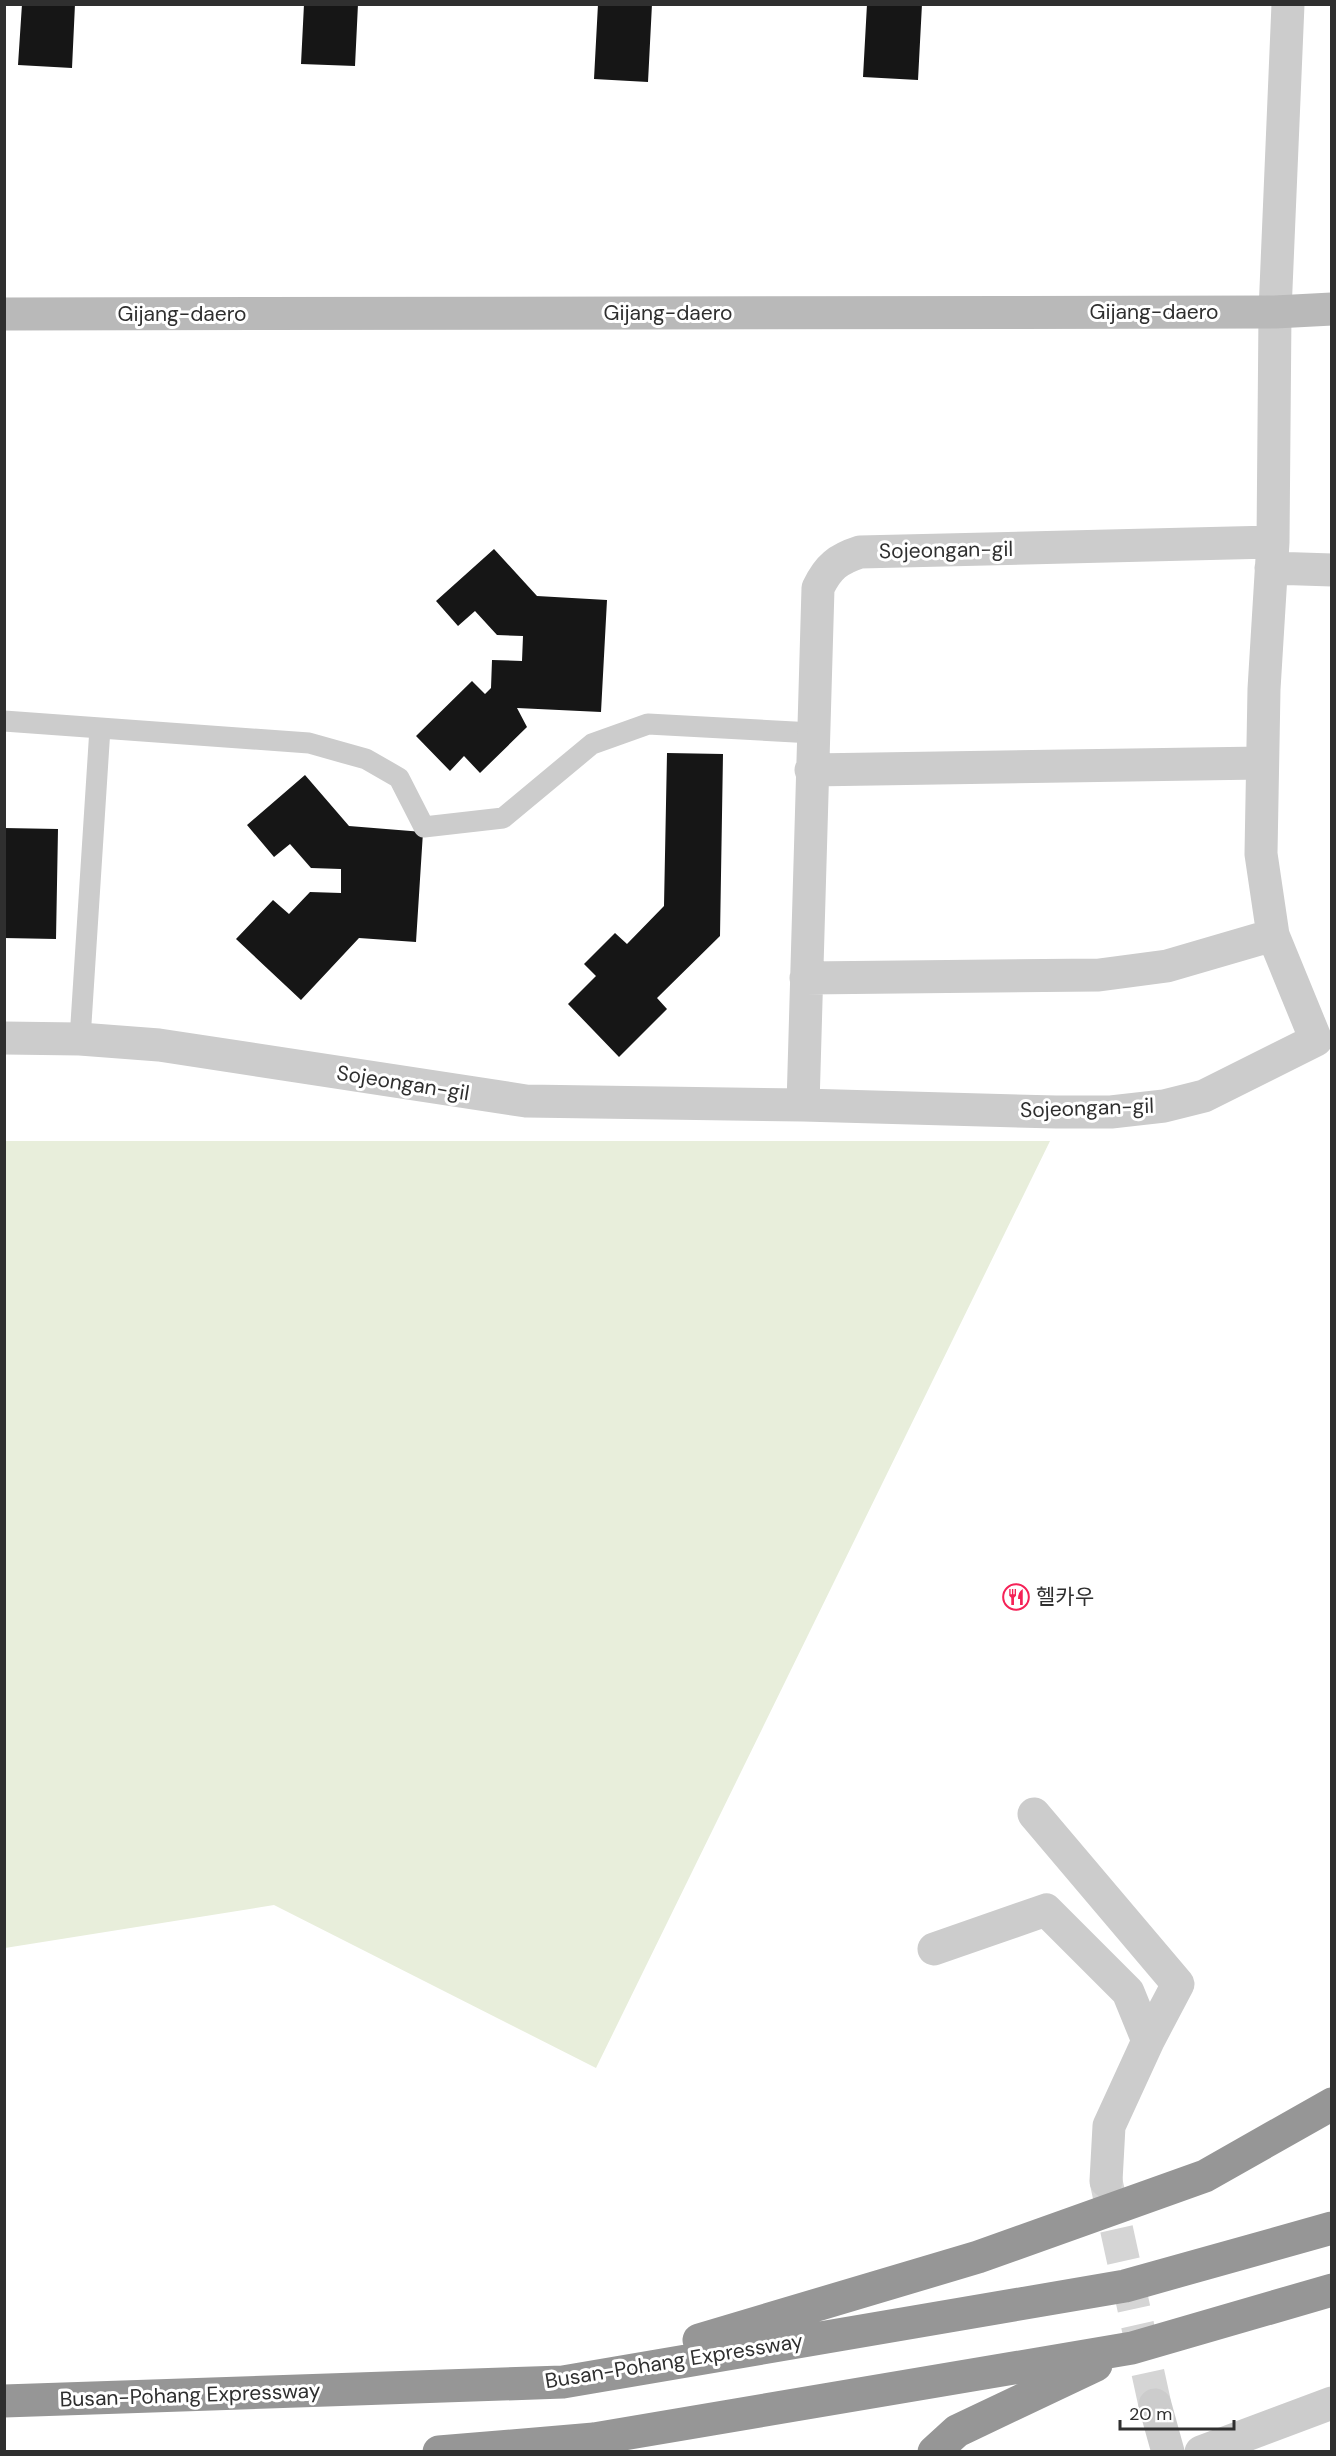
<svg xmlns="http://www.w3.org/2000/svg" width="1336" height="2456" font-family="'DM Sans','Noto Sans KR',sans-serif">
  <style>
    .green { fill: #e8eedb }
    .building { fill: #161616 }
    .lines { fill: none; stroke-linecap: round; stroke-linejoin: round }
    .minor-tunnel { stroke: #d5d5d5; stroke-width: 33; stroke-dasharray: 33 16; stroke-linecap: butt }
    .service { stroke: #ccc; stroke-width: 21 }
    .minor { stroke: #ccc; stroke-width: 33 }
    .secondary { stroke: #b9b9b9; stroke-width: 33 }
    .motorway { stroke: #969696; stroke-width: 33 }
    .labels { text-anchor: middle; stroke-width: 6; stroke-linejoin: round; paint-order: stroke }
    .street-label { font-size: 21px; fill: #2f2f2f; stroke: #fff }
    .poi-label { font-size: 21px; fill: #2f2f2f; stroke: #fff; text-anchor: start }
  </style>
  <rect width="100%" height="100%" fill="#fff"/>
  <path class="green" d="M5,1141H1050L596,2068L274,1905L5,1948Z"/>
  <path class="building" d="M22,4H75L72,68L18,65Z
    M304,4H358L355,66L301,64Z
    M598,4H652L648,82L594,79Z
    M867,4H922L918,80L863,77Z
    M494,549L537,596L607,600L601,712L517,708L527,727L480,773L464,756L450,771L416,736L472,681L485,694L491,688L492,660L522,661L523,636L497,635L475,611L458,626L436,601Z
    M667,753L723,754L720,936L657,998L667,1009L619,1057L568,1004L596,976L584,964L615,933L627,944L664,906Z
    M305,775L349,826L423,832L416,942L359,938L301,1000L236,939L273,900L289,914L310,892L341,893V869L311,868L290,844L274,857L247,825Z
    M4,828L58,829L56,939L4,938Z"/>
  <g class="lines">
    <path class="minor-tunnel" d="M1106,2181L1155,2405"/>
    <path class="service" d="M4,721L309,743L366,759L399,778L424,827L503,818L592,744L648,724L813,733
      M80,1039L100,728"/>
    <path class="minor" d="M1271,568L1332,570
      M811,770L1262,763
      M806,978L1099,975L1167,966L1273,935
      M4,1038L80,1039L159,1045L526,1101L803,1105L1056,1112H1111L1164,1106L1204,1096L1316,1040L1273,935L1261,854L1264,689L1273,542L1275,312L1288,4
      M803,1105L818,588C828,567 838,559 860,552L1273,542
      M1034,1814L1178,1984L1148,2041
      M934,1949L1046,1910L1128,1992L1148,2041L1109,2126L1106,2181
      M1155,2405L1168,2452
      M1201,2452L1332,2403"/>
    <path class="secondary" d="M4,314L1275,312L1332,309"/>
    <path class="motorway" d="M699,2340L978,2257L1205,2176L1332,2104
      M4,2401L563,2382L1125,2286L1332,2228
      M439,2452L594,2439L1132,2348L1332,2290
      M934,2452L957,2431L1096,2365"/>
  </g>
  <defs>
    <g id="restaurant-ring" transform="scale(1.35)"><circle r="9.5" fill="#fff" stroke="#f52257" stroke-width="1.5"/><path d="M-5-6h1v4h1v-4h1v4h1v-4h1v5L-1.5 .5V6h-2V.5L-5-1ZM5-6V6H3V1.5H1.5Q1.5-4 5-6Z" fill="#f52257"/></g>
  </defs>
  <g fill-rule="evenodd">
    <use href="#restaurant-ring" x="1016" y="1597"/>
  </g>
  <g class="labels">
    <g class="street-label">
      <text x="1154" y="319">Gijang-daero</text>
      <text x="668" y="320">Gijang-daero</text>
      <text x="182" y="321">Gijang-daero</text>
      <text transform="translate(946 550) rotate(-1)" y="7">Sojeongan-gil</text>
      <text transform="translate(403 1083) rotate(9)" y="7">Sojeongan-gil</text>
      <text transform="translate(1087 1108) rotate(-2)" y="7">Sojeongan-gil</text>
      <text transform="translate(674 2361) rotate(-9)" y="7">Busan-Pohang Expressway</text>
      <text transform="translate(190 2395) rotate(-2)" y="7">Busan-Pohang Expressway</text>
    </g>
    <g class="poi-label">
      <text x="1036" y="1604">헬카우</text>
    </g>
  </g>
  <rect width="1336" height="2456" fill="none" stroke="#2f2f2f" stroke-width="12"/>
  <path d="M1120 2420v9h114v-9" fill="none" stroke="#2f2f2f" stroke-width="3"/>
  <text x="1129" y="2420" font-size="18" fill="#2f2f2f" stroke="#ffffff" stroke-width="4.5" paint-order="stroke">20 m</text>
</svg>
